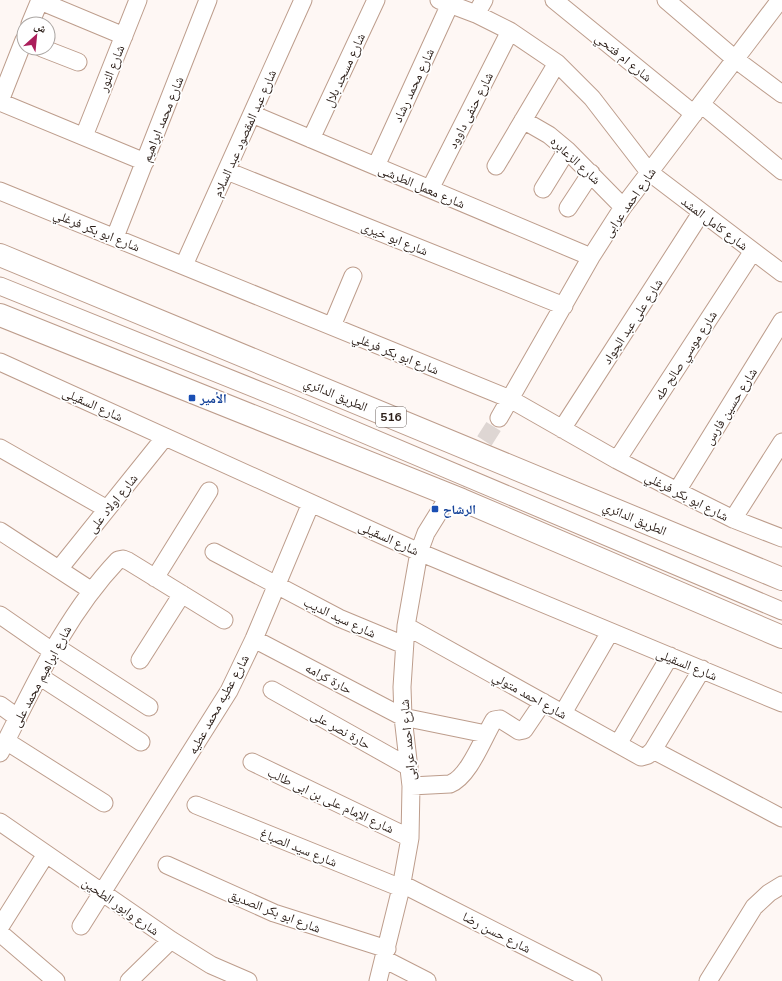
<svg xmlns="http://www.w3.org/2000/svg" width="782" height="981" font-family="'Nunito Sans','Noto Naskh Arabic',sans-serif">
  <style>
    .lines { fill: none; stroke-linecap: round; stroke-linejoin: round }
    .minor-tunnel { stroke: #ded6d3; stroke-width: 17; stroke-dasharray: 17 8; stroke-linecap: butt }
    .minor-casing { stroke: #bd9d8c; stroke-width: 19 }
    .highway-casing { stroke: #bd9d8c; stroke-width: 24 }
    .minor { stroke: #fff; stroke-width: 17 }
    .highway { stroke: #fff; stroke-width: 22 }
    .transit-dot { fill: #1a4fb4; stroke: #fff; stroke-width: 1.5 }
    .labels { text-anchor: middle; stroke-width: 3.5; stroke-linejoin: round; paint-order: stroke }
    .shield { fill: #fff; stroke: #6a615d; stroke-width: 1 }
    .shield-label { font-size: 12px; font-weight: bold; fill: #2a1d17 }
    .street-label { font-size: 13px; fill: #2a1d17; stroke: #fff }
    .transit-label { font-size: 13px; font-weight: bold; fill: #164399; stroke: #fff; text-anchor: start }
  </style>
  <rect width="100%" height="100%" fill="#fef7f4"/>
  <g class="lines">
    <path class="minor-tunnel" d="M444,504L499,418"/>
    <g class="minor-casing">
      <path id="minor" d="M439,0L476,14L510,31L557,63L592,98L649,172L782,273
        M554,0L694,114
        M666,0L735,59L782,94
        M40,1L124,36
        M476,14L484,0
        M30,24L40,0
        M42,48L78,62
        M0,101L24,40
        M0,102L145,162
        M701,104L782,171
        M252,114L591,257
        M523,120L549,135L567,150L623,207
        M84,136L138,0
        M311,139L376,0
        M376,166L450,4
        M496,166L557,63
        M227,171L564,306
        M430,189L510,31
        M543,189L567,150
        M0,191L510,399L617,460L677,491L733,519L782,538
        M568,208L591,173
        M115,237L208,0
        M184,265L303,0
        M0,286L288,402L782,611
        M332,326L353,276
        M0,362L419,552L782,703
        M499,418L591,257L623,207L780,0
        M562,429L701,213
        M0,448L107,509
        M617,460L753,251
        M677,491L782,321
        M733,519L782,442
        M0,531L92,591
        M214,552L339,618L404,645
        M59,569L165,437
        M155,578L209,491
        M0,615L52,651
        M406,626L641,757L648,755L653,750L702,669
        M254,639L403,717L486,734
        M55,646L149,707
        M140,660L182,594
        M39,676L141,742
        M272,690L409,767
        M0,705L18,718
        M563,713L610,632
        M6,741L104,803
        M618,744L670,656
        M653,750L782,818
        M0,753C34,686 65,616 118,560L123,559L128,561L224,620
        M252,762L410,838
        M411,786L450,784C469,777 483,738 494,720L500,719L519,731L524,730L543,702
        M196,805L401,888
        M0,822L171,940L211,965L248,981
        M167,865L274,913L387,949
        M402,884L593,981
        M81,926L229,691L254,639L311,503
        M0,927L46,854
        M0,933L56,981
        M384,959L427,981
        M129,981L171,940
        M378,981L401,888L410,838L411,786L403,717L402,687L406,626L419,552L426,533L444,504
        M708,981L754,907L769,893L782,885"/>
    </g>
    <g class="highway-casing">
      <path id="highway" d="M0,255L782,579
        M0,315L462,500L782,637"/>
    </g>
    <use href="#minor" class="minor"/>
    <use href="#highway" class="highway"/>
  </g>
  <g class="transit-dot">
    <rect x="188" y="394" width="8" height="8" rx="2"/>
    <rect x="431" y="505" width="8" height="8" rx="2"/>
  </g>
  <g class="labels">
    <rect class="shield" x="376" y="407" width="30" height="20" rx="3"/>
    <g class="shield-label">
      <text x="391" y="421">516</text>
    </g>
    <g class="street-label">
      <text transform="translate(624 57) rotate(39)" y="5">شارع ام فتحي</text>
      <text transform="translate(111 68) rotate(-68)" y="5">شارع النور</text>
      <text transform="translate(344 70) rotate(-65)" y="5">شارع مسجد بلال</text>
      <text transform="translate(413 85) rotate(-65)" y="5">شارع محمد رشاد</text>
      <text transform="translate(470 110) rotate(-63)" y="5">شارع حنفى داوود</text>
      <text transform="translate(162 119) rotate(-68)" y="5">شارع محمد ابراهيم</text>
      <text transform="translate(244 133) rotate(-66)" y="5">شارع عبد المقصود عبد السلام</text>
      <text transform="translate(576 160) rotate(43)" y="5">شارع الزعابره</text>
      <text transform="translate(422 186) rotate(23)" y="5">شارع معمل الطرشى</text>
      <text transform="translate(629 202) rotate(-55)" y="5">شارع احمد عرابى</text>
      <text transform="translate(715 223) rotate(37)" y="5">شارع كامل المشد</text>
      <text transform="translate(97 230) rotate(22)" y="5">شارع ابو بكر فرغلي</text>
      <text transform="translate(395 238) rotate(22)" y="5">شارع ابو خيرى</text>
      <text transform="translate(632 321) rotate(-57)" y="5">شارع على عبد الجواد</text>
      <text transform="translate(396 353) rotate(22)" y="5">شارع ابو بكر فرغلي</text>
      <text transform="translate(685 355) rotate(-57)" y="5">شارع موسي صالح طه</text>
      <text transform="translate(336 394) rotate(23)" y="5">الطريق الدائري</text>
      <text transform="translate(93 404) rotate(24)" y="5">شارع السقيلى</text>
      <text transform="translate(730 406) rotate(-58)" y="5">شارع حسين فارس</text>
      <text transform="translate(687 496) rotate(27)" y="5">شارع ابو بكر فرغلي</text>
      <text transform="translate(112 503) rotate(-51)" y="5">شارع اولاد على</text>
      <text transform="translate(635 518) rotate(23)" y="5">الطريق الدائري</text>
      <text transform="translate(389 538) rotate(24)" y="5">شارع السقيلى</text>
      <text transform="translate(340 617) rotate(25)" y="5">شارع سيد الديب</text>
      <text transform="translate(687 664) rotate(22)" y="5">شارع السقيلى</text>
      <text transform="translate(41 676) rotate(-62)" y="5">شارع ابراهيم محمد على</text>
      <text transform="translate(329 678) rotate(28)" y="5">حارة كرامه</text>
      <text transform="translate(530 695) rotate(29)" y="5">شارع احمد متولي</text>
      <text transform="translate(218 704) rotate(-61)" y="5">شارع عطيه محمد عطيه</text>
      <text transform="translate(341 729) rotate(29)" y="5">حارة نصر على</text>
      <text transform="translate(407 740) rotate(-95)" y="5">شارع احمد عرابى</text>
      <text transform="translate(331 800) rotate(25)" y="5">شارع الإمام على بن ابى طالب</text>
      <text transform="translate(299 847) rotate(22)" y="5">شارع سيد الصباغ</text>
      <text transform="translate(121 906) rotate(35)" y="5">شارع وابور الطحين</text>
      <text transform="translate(275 911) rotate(21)" y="5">شارع ابو بكر الصديق</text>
      <text transform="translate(497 932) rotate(27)" y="5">شارع حسن رضا</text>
    </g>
    <g class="transit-label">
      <text x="200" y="403">الأمير</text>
      <text x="443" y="514">الرشاح</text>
    </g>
  </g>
  <g transform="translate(36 36) rotate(27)"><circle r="19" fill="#ffffff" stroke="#aaa5a2"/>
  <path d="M0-3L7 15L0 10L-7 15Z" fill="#ab1e5b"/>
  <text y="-6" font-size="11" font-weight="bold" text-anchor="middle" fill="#2a1d17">ش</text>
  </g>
</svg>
